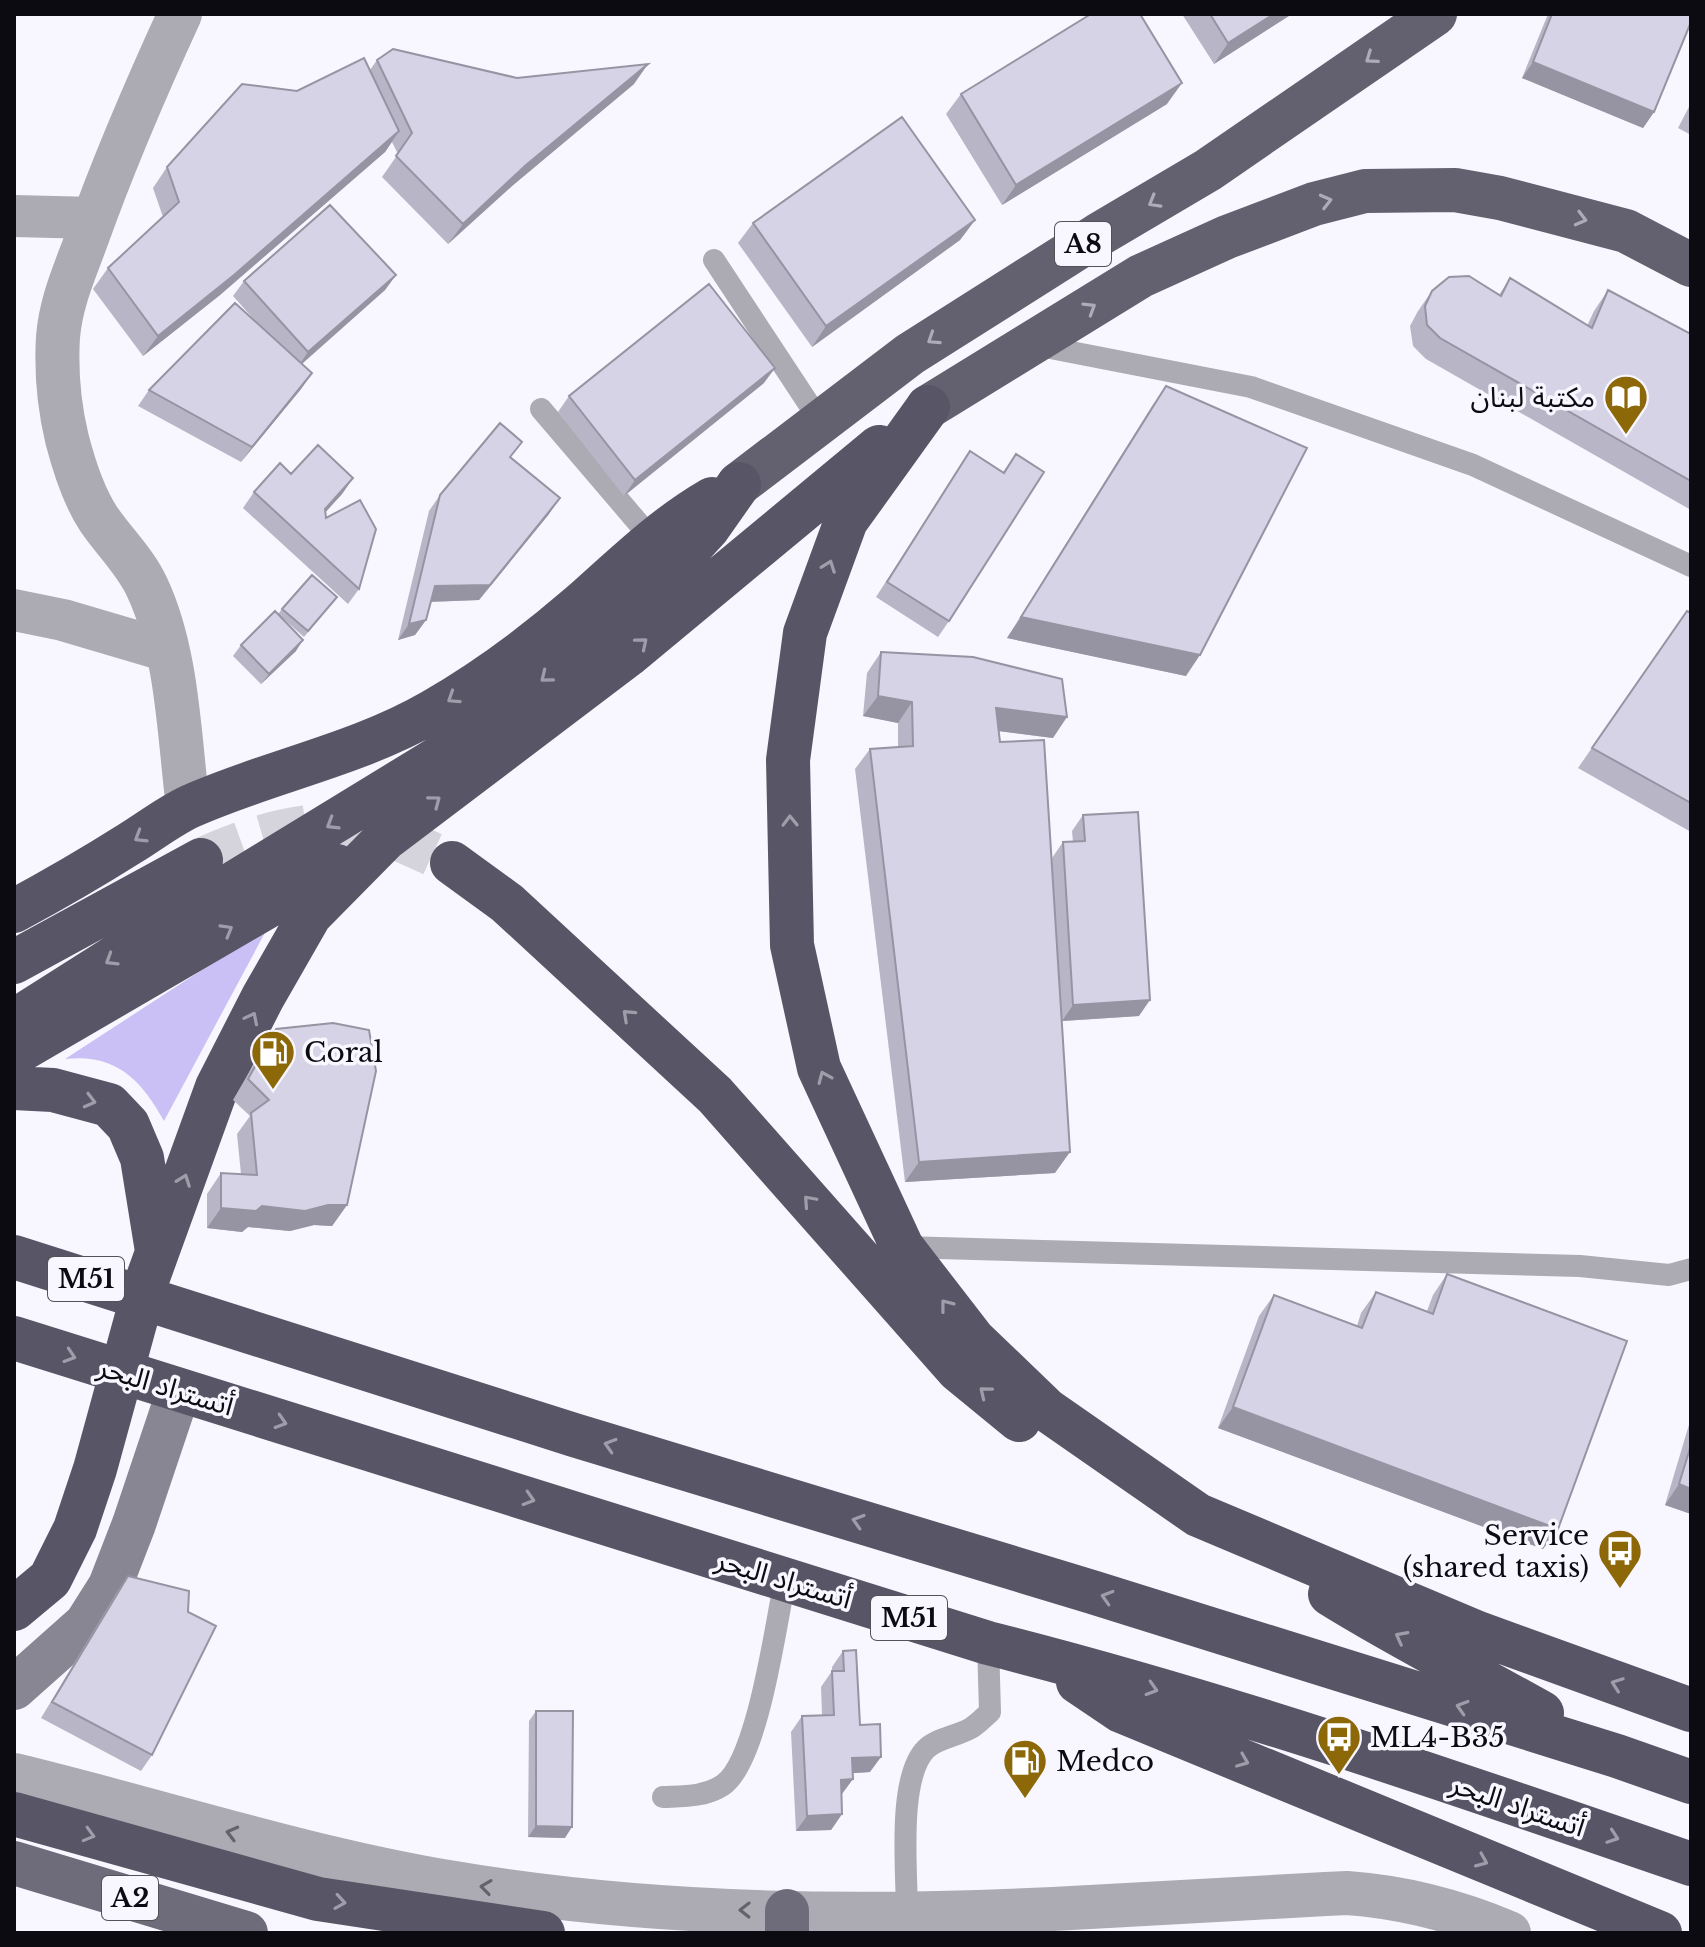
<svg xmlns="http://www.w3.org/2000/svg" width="1705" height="1947" font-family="'Libre Baskerville','Noto Sans Arabic',serif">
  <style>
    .green { fill: #cac0f5 }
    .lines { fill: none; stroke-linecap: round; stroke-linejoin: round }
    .motorway-tunnel { stroke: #d5d3db; stroke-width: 44; stroke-dasharray: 44 22; stroke-linecap: butt }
    .service { stroke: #acabb3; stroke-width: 22 }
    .minor { stroke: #acabb3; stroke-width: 42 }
    .tertiary { stroke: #acabb3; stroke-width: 44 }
    .secondary { stroke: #888692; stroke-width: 44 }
    .primary { stroke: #6e6b7a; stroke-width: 44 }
    .trunk { stroke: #636070; stroke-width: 44 }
    .motorway { stroke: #585566; stroke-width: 44 }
    .motorway-bridge { stroke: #585566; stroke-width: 44 }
    .wall { fill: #b8b5c7 }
    .shaded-wall { fill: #9694a2 }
    .building { fill: #d6d3e7; stroke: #9694a2; stroke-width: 2 }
    .oneway { stroke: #aeabb8 }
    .oneway2 { stroke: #a09dab }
    .oneway3 { stroke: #64636b }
    .labels { text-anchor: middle; stroke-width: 7; stroke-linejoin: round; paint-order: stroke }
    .shield { fill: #f8f6ff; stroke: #535259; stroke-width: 2 }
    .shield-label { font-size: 26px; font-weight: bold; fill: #0c0b12 }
    .poi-label { font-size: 28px; fill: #0c0b12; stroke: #f8f6ff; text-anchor: start }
    .street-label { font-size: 28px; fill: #0c0b12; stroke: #f8f6ff }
  </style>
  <rect width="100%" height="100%" fill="#f8f6ff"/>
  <path class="green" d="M268,927L164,1121C141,1079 115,1053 65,1059Z"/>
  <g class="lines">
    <path class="motorway-tunnel" d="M201,860C256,835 322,814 383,833C406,841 429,853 452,863"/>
    <path class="service" d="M714,260L820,421
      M1035,345L1251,387L1473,465L1691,566
      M541,409L652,539
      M903,1247L1580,1266L1669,1275L1691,1269
      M663,1797C684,1796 705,1797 723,1785C758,1761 776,1623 785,1580
      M907,1913C907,1873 897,1778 926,1749C937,1738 958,1736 971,1728C978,1724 984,1717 990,1712L988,1643"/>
    <path class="minor" d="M14,216L94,218
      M14,610L63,620L168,651"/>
    <path class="tertiary" d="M180,14C146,88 114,162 87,238C75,271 61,301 58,337C56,371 59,406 67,439C74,466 83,495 98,518C114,542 135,561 147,587C178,653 179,736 188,807
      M14,1775C159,1810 301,1857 448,1882C659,1918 877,1919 1090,1907C1175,1903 1261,1897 1347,1893C1403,1897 1457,1911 1509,1933"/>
    <path class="secondary" d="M14,1688L86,1624L110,1586L134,1524L179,1390"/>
    <path class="primary" d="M14,1863L246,1933
      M787,1933V1911"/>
    <path class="trunk" d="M928,407L1141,276L1227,237L1314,204L1365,191L1455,190L1500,198L1626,231L1691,265
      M739,484L910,354L1098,235L1208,170L1435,14"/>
    <path class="motorway" d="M928,407L846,521L805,633L788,760L792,945L819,1068L902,1247L973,1339L1047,1410L1198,1515L1478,1633L1691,1710
      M452,863L507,903L715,1095L958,1370L1019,1420
      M14,911C53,890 91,868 129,844C149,832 169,816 191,806C270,771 357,755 433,711C485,681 535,644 580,605C623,567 662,528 712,499
      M14,962L201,860
      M14,1021L170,922L468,740L600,632L674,565L708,528L739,484
      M14,1054L337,866
      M14,1088L53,1090L109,1105L128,1125L142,1158L157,1251
      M14,1257L574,1435L1092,1592L1617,1756L1691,1782
      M146,1283L217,1087L263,997L310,915L385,839L628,655L879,447
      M14,1338L988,1643C1226,1703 1459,1784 1691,1864
      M1330,1594C1399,1637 1471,1673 1542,1713
      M1078,1682L1121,1711L1660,1933
      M14,1814L318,1899L543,1933"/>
    <path class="motorway-bridge" d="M14,1609L50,1579L75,1529L95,1469L146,1283"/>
  </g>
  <path class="wall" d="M1182,14H1292L1214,64Z
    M1548,14H1691L1654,112L1643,128L1522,78Z
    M377,60L517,78L634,84L512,186L448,244L382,177L398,154L392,142L385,152L220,295L143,356L93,289L108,268L163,217L153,188L167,167L297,91L370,70Z
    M961,94L1167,104L1002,205L946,114Z
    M1691,103V135L1678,128Z
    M975,220L960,240L812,347L738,243L753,223Z
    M396,275L385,290L302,364L312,373L301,389L241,462L138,406L149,390L258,324L233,296L244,281Z
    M1510,278L1587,326L1594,311L1608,290L1691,334V510L1426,359L1413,346L1410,326L1418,311L1432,291L1499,295Z
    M764,383L624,496L558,412L569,396Z
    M1166,386L1186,676L1007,638L1152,406Z
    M970,451L1003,472L1016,454L949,621L938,637L876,597Z
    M511,458L549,514L479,600L431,602L426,620L415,635L398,640L429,511L440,495Z
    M291,474L353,478L342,494L325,512L326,518L359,589L348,604L243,508L254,492Z
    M337,597L304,637L278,614L282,609Z
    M1687,611L1691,613V832L1578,768Z
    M241,645L296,651L261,684L233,656Z
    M881,652L1053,738L999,731L1055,1173L905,1182L855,769L870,749L898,747V723L863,716L867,673Z
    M1083,815L1139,1016L1062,1021L1052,858L1063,842H1073L1072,831Z
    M276,1029L347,1205L332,1226L314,1225L290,1231L248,1227L242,1232L207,1228V1194L221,1173L241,1174L237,1134L250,1116L233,1100L262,1050Z
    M1447,1274L1558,1529L1543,1549L1218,1428L1259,1316L1274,1295L1357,1326L1361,1313L1376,1292L1427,1311L1433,1295Z
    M1691,1418V1514L1665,1505Z
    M128,1576L152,1755L141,1771L41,1718L117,1592Z
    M843,1651L870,1772L853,1773V1779L841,1794L842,1814L831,1830L796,1831L791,1732L802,1716L822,1715L821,1687L832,1671V1667Z
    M536,1711L565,1838L528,1837L529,1721Z"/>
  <path class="shaded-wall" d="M1274,14H1292L1214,64L1228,43Z
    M1533,62L1654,112L1643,128L1522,78Z
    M648,64L634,84L512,186L448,244L463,224L526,165Z
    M1182,83L1167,104L1002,205L1016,185Z
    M399,131L385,152L220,295L143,356L158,336Z
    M975,220L960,240L812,347L826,326Z
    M396,275L385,290L297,368L308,352Z
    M775,368L764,383L624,496L635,480Z
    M312,373L301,389L241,462L252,447Z
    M353,478L342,494L314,525L325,509Z
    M560,498L549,514L479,600L424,602L435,586Z
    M1021,617L1200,655L1186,676L1007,638Z
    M426,620L415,635L398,640L409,624Z
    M303,640L296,651L261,684L269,674Z
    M878,696L912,702L898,723L863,716Z
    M996,708L1067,717L1053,738L982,729Z
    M1150,1000L1139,1016L1062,1021L1073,1005Z
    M1070,1152L1055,1173L905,1182L919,1162Z
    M328,1205H347L332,1226L314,1225L290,1231L248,1227L242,1232L207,1228L221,1208Z
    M1233,1407L1558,1529L1543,1549L1218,1428Z
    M1679,1484L1691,1489V1514L1665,1505Z
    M881,1757L870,1772L841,1774L852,1758Z
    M853,1779L842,1794L830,1795L841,1780Z
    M842,1814L831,1830L796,1831L807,1816Z
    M536,1826L572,1827L565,1838L528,1837Z"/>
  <path class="building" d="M1091,14H1140L1182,83L1016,185L961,94Z
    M1210,14H1274L1228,43Z
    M1552,14H1691V22L1654,112L1533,62Z
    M393,49L517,78L648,64L526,165L463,224L396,156L412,133L377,60Z
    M364,58L399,131L234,275L158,336L108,268L179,202L167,167L242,84L297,91Z
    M902,117L975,220L826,326L753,223Z
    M330,205L396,275L308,352L244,281Z
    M1469,276L1501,296L1510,278L1592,328L1608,290L1691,334V481L1440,338L1427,325L1425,306L1432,291L1449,277Z
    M709,284L775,368L635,480L569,396Z
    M235,303L312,373L252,447L149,390Z
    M1166,386L1307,448L1200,655L1021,617Z
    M500,423L522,442L510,457L560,498L490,585L435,586L426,620L409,624L440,495Z
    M318,445L353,478L325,509L326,518L360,500L376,529L359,589L254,492L280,463L291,474Z
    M970,451L1004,473L1016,454L1044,472L949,621L887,582Z
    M312,575L337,597L308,631L282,609Z
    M275,611L303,640L269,674L241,645Z
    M1687,611L1691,613V803L1592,748Z
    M881,652L973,657L1062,679L1067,717L996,708L1000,742L1044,740L1070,1152L919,1162L870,749L913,746L912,702L878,696Z
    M1138,812L1150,1000L1073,1005L1063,842L1085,841L1083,815Z
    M333,1023L369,1030L376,1071L347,1205H328L305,1211L262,1206L256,1211L221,1208V1173L257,1175L251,1113L269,1100L248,1079L276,1029Z
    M1447,1274L1627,1341L1558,1529L1233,1407L1274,1295L1362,1328L1376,1292L1433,1314Z
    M1691,1445V1489L1679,1484Z
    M128,1576L189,1591L188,1612L216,1626L152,1755L52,1702Z
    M856,1650L860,1725L880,1724L881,1757L852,1758L853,1779L841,1780L842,1814L807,1816L802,1716L834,1715L832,1671H844L843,1651Z
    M536,1711H573L572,1827L536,1826Z"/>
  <defs><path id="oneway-chevron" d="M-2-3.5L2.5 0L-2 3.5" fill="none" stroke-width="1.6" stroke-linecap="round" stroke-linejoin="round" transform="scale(2)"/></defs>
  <g class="oneway">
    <use href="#oneway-chevron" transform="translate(1371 58) rotate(145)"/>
    <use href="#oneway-chevron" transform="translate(1326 201) rotate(-14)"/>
    <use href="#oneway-chevron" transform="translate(1154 202) rotate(150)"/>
    <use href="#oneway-chevron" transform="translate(1581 219) rotate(15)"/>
    <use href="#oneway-chevron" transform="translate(1090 308) rotate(-32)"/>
    <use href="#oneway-chevron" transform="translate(933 339) rotate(147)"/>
  </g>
  <g class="oneway2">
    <use href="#oneway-chevron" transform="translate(829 566) rotate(-70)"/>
    <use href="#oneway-chevron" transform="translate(642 643) rotate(-40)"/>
    <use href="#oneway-chevron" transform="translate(546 677) rotate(141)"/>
    <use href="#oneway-chevron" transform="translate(453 698) rotate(147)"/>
    <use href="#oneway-chevron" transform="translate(435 801) rotate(-37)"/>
    <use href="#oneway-chevron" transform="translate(790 821) rotate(-91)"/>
    <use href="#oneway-chevron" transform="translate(332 824) rotate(149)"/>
    <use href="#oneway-chevron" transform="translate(140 837) rotate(148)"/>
    <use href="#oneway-chevron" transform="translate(227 930) rotate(-30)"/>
    <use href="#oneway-chevron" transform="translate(111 960) rotate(148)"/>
    <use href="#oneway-chevron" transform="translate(628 1015) rotate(-137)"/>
    <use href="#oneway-chevron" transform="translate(252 1018) rotate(-63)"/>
    <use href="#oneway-chevron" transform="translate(824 1077) rotate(-113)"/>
    <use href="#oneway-chevron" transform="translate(90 1101) rotate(15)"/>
    <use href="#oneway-chevron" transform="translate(184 1180) rotate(-70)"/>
    <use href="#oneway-chevron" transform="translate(809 1201) rotate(-132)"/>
    <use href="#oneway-chevron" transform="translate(946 1305) rotate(-128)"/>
    <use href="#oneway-chevron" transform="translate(70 1356) rotate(18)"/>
    <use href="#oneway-chevron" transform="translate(985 1392) rotate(-141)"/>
    <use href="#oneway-chevron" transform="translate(281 1422) rotate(17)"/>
    <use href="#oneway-chevron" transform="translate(610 1445) rotate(-163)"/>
    <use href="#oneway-chevron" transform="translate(529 1499) rotate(17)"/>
    <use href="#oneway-chevron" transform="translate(858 1521) rotate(-163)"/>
    <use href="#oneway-chevron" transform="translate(1107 1597) rotate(-163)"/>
    <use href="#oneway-chevron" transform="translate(1401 1637) rotate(-152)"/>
    <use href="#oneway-chevron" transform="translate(1617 1684) rotate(-160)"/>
    <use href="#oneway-chevron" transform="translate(1152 1689) rotate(17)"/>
    <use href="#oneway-chevron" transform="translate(1462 1707) rotate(-163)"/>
    <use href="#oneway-chevron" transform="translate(1243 1761) rotate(22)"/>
    <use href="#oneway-chevron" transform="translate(89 1835) rotate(16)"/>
    <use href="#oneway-chevron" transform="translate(1613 1837) rotate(19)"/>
    <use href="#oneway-chevron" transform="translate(1482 1861) rotate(23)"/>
    <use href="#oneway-chevron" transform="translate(340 1902) rotate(9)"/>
  </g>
  <g class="oneway3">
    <use href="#oneway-chevron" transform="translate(232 1833) rotate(-165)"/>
    <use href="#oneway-chevron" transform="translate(486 1887) rotate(-172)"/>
    <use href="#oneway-chevron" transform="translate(745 1910) rotate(-179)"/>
  </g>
  <defs>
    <g id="library-pin" transform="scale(2.3)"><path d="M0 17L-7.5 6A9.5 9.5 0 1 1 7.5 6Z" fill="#8c6809" stroke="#f8f6ff"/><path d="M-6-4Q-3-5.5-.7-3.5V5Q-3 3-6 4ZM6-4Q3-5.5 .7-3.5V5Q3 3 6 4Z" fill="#fff"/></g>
    <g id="fuel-pin" transform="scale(2.3)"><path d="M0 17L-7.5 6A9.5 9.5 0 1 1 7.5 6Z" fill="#8c6809" stroke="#f8f6ff"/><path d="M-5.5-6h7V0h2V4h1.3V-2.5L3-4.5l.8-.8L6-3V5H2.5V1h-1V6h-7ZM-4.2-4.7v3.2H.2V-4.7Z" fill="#fff"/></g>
    <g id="bus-pin" transform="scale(2.3)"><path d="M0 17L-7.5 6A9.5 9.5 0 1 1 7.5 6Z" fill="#8c6809" stroke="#f8f6ff"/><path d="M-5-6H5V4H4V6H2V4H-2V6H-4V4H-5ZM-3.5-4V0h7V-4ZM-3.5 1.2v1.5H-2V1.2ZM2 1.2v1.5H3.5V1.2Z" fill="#fff"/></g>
  </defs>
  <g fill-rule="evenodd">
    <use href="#library-pin" x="1626" y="397"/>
    <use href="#fuel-pin" x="273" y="1052"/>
    <use href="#bus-pin" x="1620" y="1551"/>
    <use href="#bus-pin" x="1339" y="1737"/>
    <use href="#fuel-pin" x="1025" y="1761"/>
  </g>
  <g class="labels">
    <g class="shield">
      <rect x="1055" y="222" width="56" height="44" rx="6"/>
      <rect x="48" y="1257" width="76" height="44" rx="6"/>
      <rect x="871" y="1596" width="76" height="44" rx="6"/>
      <rect x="102" y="1876" width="56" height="44" rx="6"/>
    </g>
    <g class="shield-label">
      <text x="1083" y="253">A8</text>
      <text x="86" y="1288">M51</text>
      <text x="909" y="1627">M51</text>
      <text x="130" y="1907">A2</text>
    </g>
    <g class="poi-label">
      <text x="1595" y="407" text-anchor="end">مكتبة لبنان</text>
      <text x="304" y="1062">Coral</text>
      <text x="1589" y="1545" text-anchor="end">Service<tspan x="1589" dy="32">(shared taxis)</tspan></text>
      <text x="1370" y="1747">ML4-B35</text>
      <text x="1056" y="1771">Medco</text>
    </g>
    <g class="street-label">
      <text transform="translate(166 1386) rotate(17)" y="10">أتستراد البحر</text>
      <text transform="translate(784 1579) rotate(17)" y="10">أتستراد البحر</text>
      <text transform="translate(1518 1805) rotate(19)" y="10">أتستراد البحر</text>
    </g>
  </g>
  <rect width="1705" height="1947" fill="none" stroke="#0c0b12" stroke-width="32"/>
</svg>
